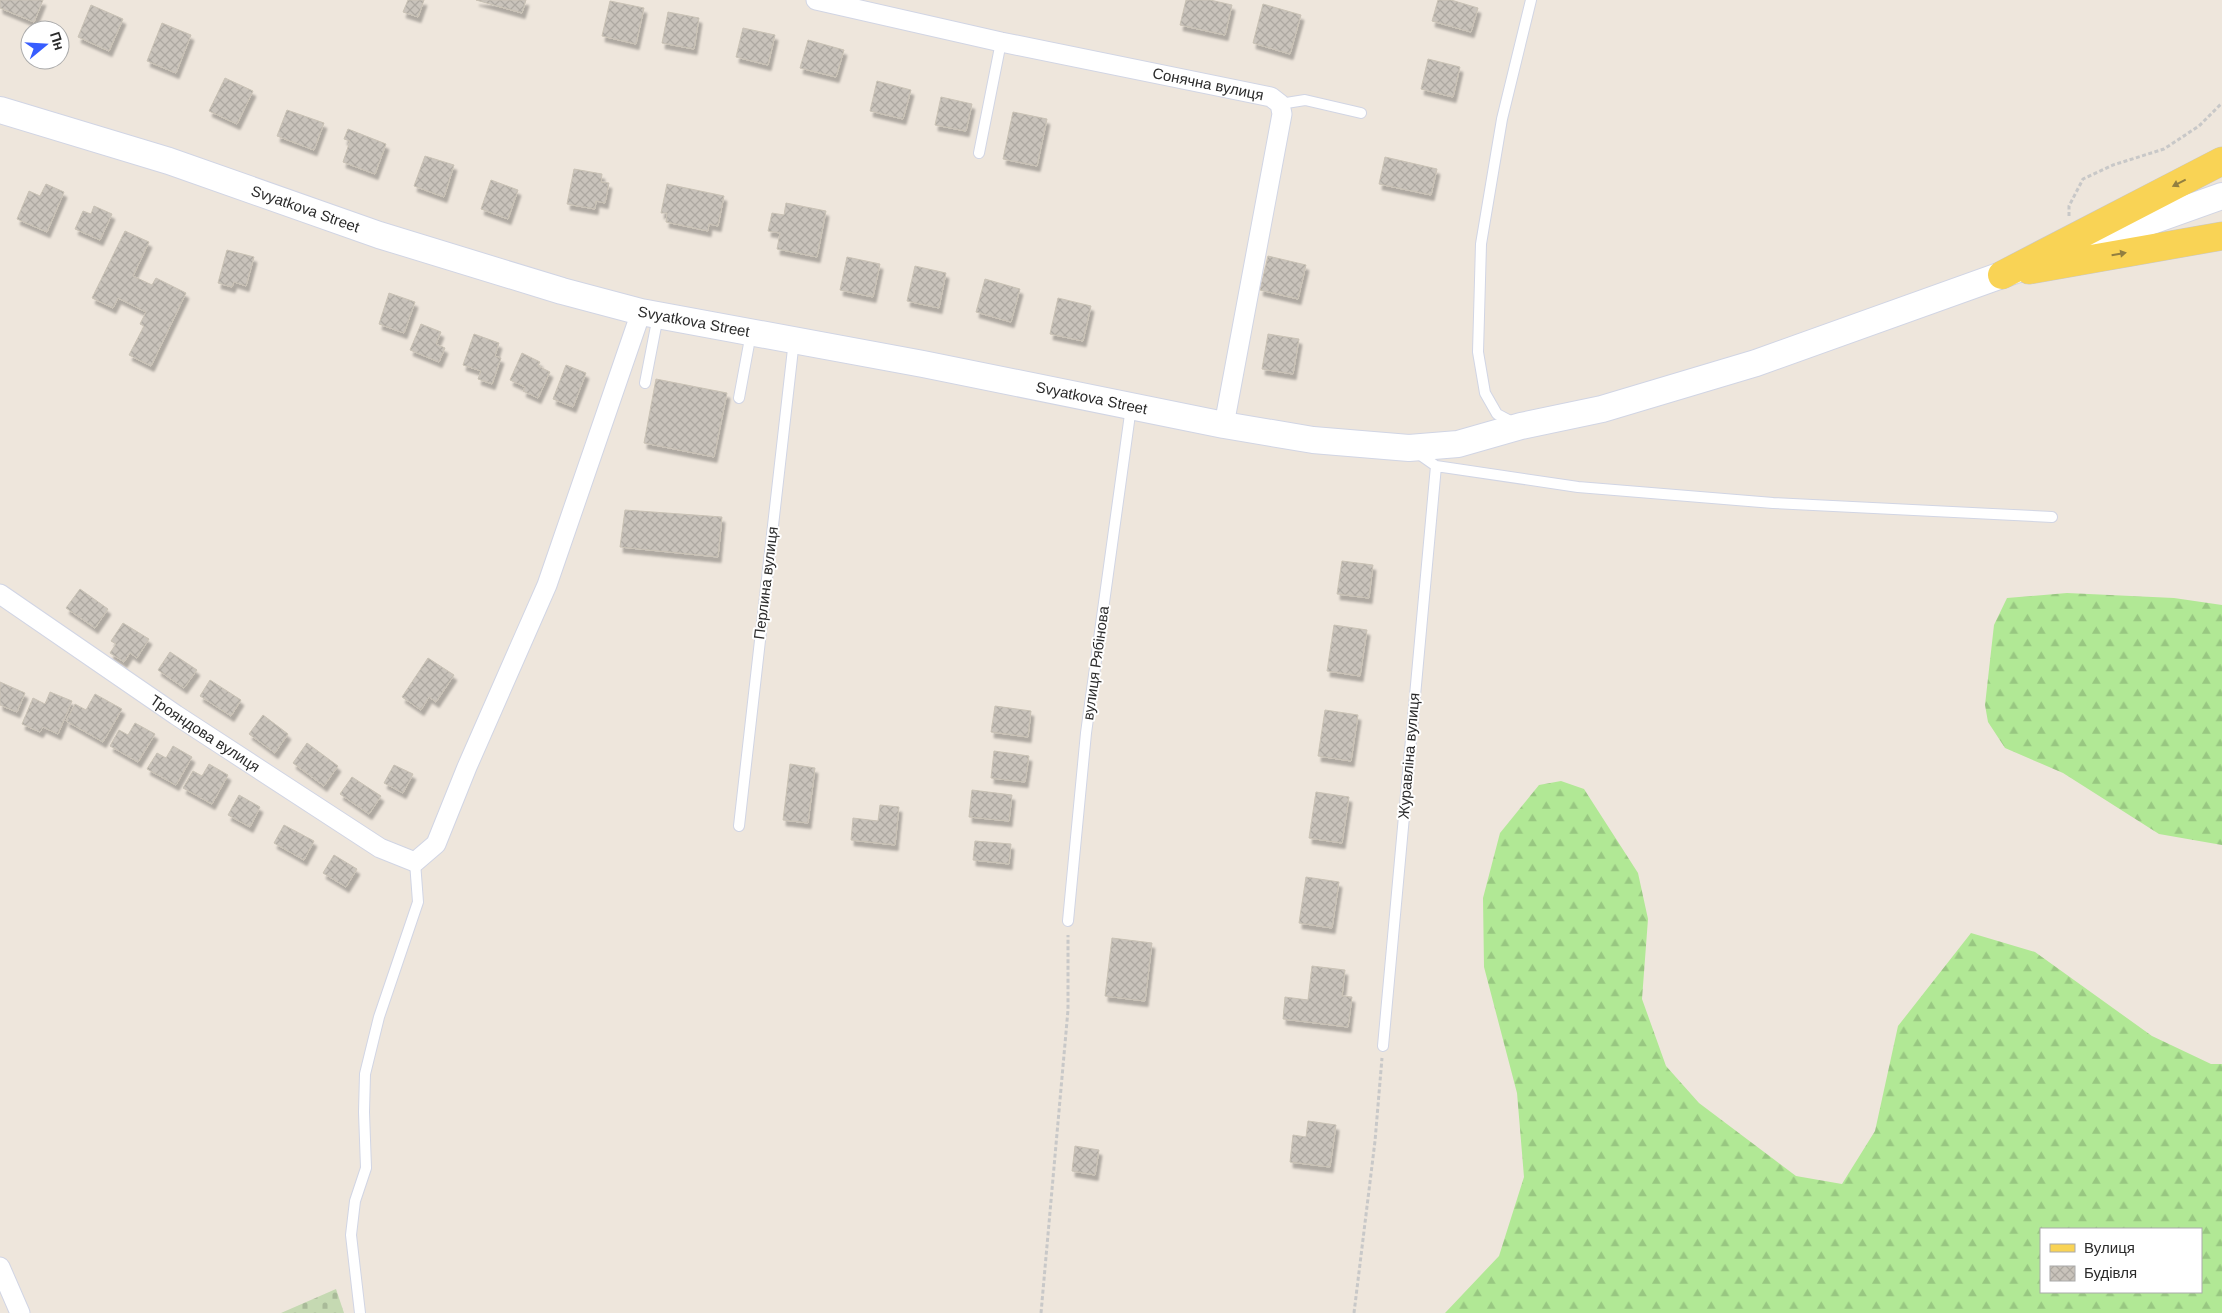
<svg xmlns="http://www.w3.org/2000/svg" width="2222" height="1313" font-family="Arial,sans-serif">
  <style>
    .forest { fill: url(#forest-firs); fill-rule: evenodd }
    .cemetery { fill: url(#cemetery-stones) }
    .building { fill: url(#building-cross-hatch); stroke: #c9c2b5; filter: url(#shadow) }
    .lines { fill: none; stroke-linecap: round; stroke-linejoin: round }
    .service-casing { stroke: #d1d5e4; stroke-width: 12 }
    .minor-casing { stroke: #d1d5e4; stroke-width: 21 }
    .secondary-casing { stroke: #d1d5e4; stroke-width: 28 }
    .primary-casing { stroke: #c8c8c8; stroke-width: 29 }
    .path { stroke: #c8c8c8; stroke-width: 3; stroke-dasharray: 4 2.5; stroke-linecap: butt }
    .service { stroke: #fff; stroke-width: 10 }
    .minor { stroke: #fff; stroke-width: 19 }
    .secondary { stroke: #fff; stroke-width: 26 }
    .primary { stroke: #f9d355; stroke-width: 28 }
    .oneway { fill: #927f40 }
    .labels { text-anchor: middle; stroke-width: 4; stroke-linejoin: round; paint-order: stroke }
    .street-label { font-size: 15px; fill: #2b2b2b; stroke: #fff }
  </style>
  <defs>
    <pattern id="forest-firs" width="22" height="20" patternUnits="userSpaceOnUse" patternTransform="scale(1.25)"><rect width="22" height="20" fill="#b1e895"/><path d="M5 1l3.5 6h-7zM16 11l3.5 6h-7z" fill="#98c781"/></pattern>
    <pattern id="cemetery-stones" width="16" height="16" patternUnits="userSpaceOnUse" patternTransform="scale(1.25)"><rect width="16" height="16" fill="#c5d9b2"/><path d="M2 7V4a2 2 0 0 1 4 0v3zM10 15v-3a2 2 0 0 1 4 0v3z" fill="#a9ba99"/></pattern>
    <pattern id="building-cross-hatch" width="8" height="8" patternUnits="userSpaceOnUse" patternTransform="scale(1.25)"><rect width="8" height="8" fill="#c9c3bb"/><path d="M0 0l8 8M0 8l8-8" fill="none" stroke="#ada8a1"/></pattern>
    <filter id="shadow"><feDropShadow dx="3" dy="5.5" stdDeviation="1" flood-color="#0004"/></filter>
  </defs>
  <rect width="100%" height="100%" fill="#eee6dc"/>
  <path class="forest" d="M2067,593L2174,598L2222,605V845L2159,834L2063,773L2005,748L1988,722L1985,705L1994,625L2007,598Z
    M1561,781L1584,789L1638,873L1648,919L1642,999L1666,1066L1699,1103L1796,1176L1842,1184L1875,1131L1898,1026L1971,933L2035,952L2152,1036L2211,1064H2222V1313H1445L1499,1256L1524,1177L1517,1093L1484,967L1483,898L1500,833L1539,785ZM2041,1229H2201V1292H2041Z"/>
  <path class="cemetery" d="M336,1289L344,1313H281Z"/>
  <path class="building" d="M0,0H43L34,22L0,8Z
    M408,0H424L418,17L403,12Z
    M476,0H526L522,13Z
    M1186,0H1210L1232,5L1225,35L1180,25Z
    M1438,0H1451L1478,8L1471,32L1432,21Z
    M610,1L644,8L636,44L602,36Z
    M1263,4L1301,15L1290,54L1253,43Z
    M91,5L123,19L109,51L78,37Z
    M668,12L699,18L694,49L662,43Z
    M162,23L191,35L176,73L147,61Z
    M743,28L775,35L768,65L736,57Z
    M808,40L844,50L836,77L800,68Z
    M1428,59L1460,67L1453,97L1421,89Z
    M225,78L253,91L237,124L209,111Z
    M877,81L911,90L903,119L870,111Z
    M941,97L972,104L966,131L935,125Z
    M287,110L324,123L314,150L277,136Z
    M1013,112L1047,119L1037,166L1003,159Z
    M348,129L386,144L375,174L343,162L350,141L344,139Z
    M425,156L454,165L444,197L414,186Z
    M1385,157L1437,169L1431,195L1379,184Z
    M574,169L602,174L601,182L609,183L605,203L596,201L595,209L567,204Z
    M491,180L518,190L508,219L481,209Z
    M46,184L64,192L47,232L17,219L29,191L40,196Z
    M667,184L724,196L718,226L709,224L708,231L666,222L667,213H661Z
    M786,203L826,211L817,257L777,249L780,233L768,231L772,213L784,215Z
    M94,206L112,214L100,240L75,229L83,211L91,214Z
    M125,231L149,242L133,276L152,285L156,278L186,293L151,366L129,355L144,326L140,324L146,312L118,298L113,308L92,298Z
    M227,250L254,257L246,286L234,282L232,287L218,283Z
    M1268,256L1306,265L1298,299L1260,290Z
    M847,257L880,264L873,297L840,290Z
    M915,266L946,273L939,308L907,301Z
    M985,279L1020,289L1011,322L976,312Z
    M389,293L415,302L404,333L379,324Z
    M1058,298L1091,306L1083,341L1050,334Z
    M421,324L441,332L436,344L445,348L439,362L410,350Z
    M474,334L499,343L495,356L501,358L492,384L478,379L481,371L463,365Z
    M1268,334L1299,339L1293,374L1262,369Z
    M522,353L540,362L538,366L550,372L538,398L523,391L525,387L510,380Z
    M566,365L586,373L573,407L553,399Z
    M656,379L727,393L714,457L644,443Z
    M625,510L722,517L718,557L620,547Z
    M1342,561L1373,565L1369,598L1337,594Z
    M80,589L108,609L95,628L66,608Z
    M123,623L149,639L137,658L130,653L124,662L110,653L116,644L111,641Z
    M1334,625L1367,630L1360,676L1327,671Z
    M170,652L197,670L184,688L158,670Z
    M428,658L454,675L436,702L429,697L421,710L402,697Z
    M210,680L241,700L231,716L200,696Z
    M0,682L25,693L17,712L0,705Z
    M50,692L72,701L58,734L43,727L40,732L22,724L33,698L45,704Z
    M95,694L122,709L103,742L66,721L75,704L86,710Z
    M995,706L1031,711L1028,737L991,732Z
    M1325,710L1358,715L1351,761L1318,756Z
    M263,715L288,734L275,753L249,734Z
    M135,723L155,734L138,762L110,746L119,730L128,735Z
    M307,743L338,766L324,786L293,763Z
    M173,746L192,757L176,785L147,769L157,753L166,758Z
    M994,751L1029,756L1025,782L991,778Z
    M209,764L228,775L212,804L183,788L193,771L202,776Z
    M790,764L815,768L808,823L783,820Z
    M394,765L413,774L403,793L384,783Z
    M352,777L381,796L369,814L340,794Z
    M972,790L1012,795L1009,821L969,817Z
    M1316,792L1349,797L1342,843L1309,838Z
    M239,795L260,807L250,827L228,815Z
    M880,805L899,807L895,845L851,840L853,818L878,821Z
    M284,825L314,841L304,860L274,843Z
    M975,841L1011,844L1009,864L973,860Z
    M334,855L357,869L346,887L323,873Z
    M1306,877L1339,882L1332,928L1299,923Z
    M1112,938L1152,943L1145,1001L1105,996Z
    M1312,966L1345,970L1342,996L1352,997L1348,1027L1283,1019L1285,997L1308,1000Z
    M1308,1121L1336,1125L1330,1167L1290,1162L1293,1135L1306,1137Z
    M1075,1146L1099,1150L1095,1175L1072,1171Z"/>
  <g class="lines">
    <g class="service-casing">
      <path id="service" d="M1280,104L1305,100L1361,113
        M979,153L1001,42
        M645,383L658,316
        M739,398L751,333
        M1516,424L1497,414L1485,393L1478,352L1481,244L1502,119L1531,0
        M1416,452L1436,466L1578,487L1773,503L2052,517
        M739,826L794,340
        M1068,921L1086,733L1131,407
        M1383,1046L1436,466
        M360,1313L351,1235L355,1201L366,1168L364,1112L365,1074L379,1017L418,902L415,862"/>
    </g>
    <g class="minor-casing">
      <g id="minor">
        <path id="s1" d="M816,0L1001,42L1271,97L1280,104L1282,114L1224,425"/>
        <path id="s2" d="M0,594L176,715L380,848L415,862L436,844L467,767L547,585L641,312"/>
        <path d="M0,1267L20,1313"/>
      </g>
    </g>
    <g class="secondary-casing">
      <g id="secondary">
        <path id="s3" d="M0,110L169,161L379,235L562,291L641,312L923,364L1224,425L1313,440L1409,448L1458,444L1521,426L1602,409L1756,363L2024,267"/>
        <path d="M2065,252L2222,196"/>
      </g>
    </g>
    <g class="primary-casing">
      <path id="primary" d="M2029,270L2222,236
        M2002,275L2222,161"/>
    </g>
    <path class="path" d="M2069,216V206L2083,179L2113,165L2164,149L2199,126L2222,103
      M1041,1313L1068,1010V935
      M1354,1313L1375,1141L1382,1058"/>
    <use href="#service" class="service"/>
    <use href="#minor" class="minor"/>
    <use href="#secondary" class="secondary"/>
    <use href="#primary" class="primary"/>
  </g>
  <defs><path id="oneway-solid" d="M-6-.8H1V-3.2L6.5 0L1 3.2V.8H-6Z" transform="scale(1.25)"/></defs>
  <g class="oneway">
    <use href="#oneway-solid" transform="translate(2179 183) rotate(153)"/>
    <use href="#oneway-solid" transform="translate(2119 254) rotate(-10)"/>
  </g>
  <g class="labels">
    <g class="street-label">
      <text dy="5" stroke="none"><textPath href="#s1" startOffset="401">Сонячна вулиця</textPath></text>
      <text dy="5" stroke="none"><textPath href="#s3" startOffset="321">Svyatkova Street</textPath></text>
      <text dy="5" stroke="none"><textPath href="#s3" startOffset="726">Svyatkova Street</textPath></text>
      <text dy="5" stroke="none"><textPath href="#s3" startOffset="1131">Svyatkova Street</textPath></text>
      <text transform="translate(766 583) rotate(-83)" y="5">Перлина вулиця</text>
      <text transform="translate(1096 663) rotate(-82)" y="5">вулиця Рябінова</text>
      <text dy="5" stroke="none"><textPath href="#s2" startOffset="248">Трояндова вулиця</textPath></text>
      <text transform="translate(1409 756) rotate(-85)" y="5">Журавліна вулиця</text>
    </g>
  </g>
  <rect x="2040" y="1228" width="162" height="65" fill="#ffffff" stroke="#aaaaaa"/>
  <rect x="2050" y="1244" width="25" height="8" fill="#f9d355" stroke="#aaaaaa"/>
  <text x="2084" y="1253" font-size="15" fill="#2b2b2b">Вулиця</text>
  <rect x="2050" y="1266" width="25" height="15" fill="url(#building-cross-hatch)" stroke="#aaaaaa"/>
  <text x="2084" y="1278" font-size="15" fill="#2b2b2b">Будівля</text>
  <g transform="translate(45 45) rotate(72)"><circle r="24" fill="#ffffff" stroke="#aaaaaa"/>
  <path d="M0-4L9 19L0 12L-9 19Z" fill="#375dff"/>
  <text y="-8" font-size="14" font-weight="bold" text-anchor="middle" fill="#2b2b2b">Пн</text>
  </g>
</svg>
